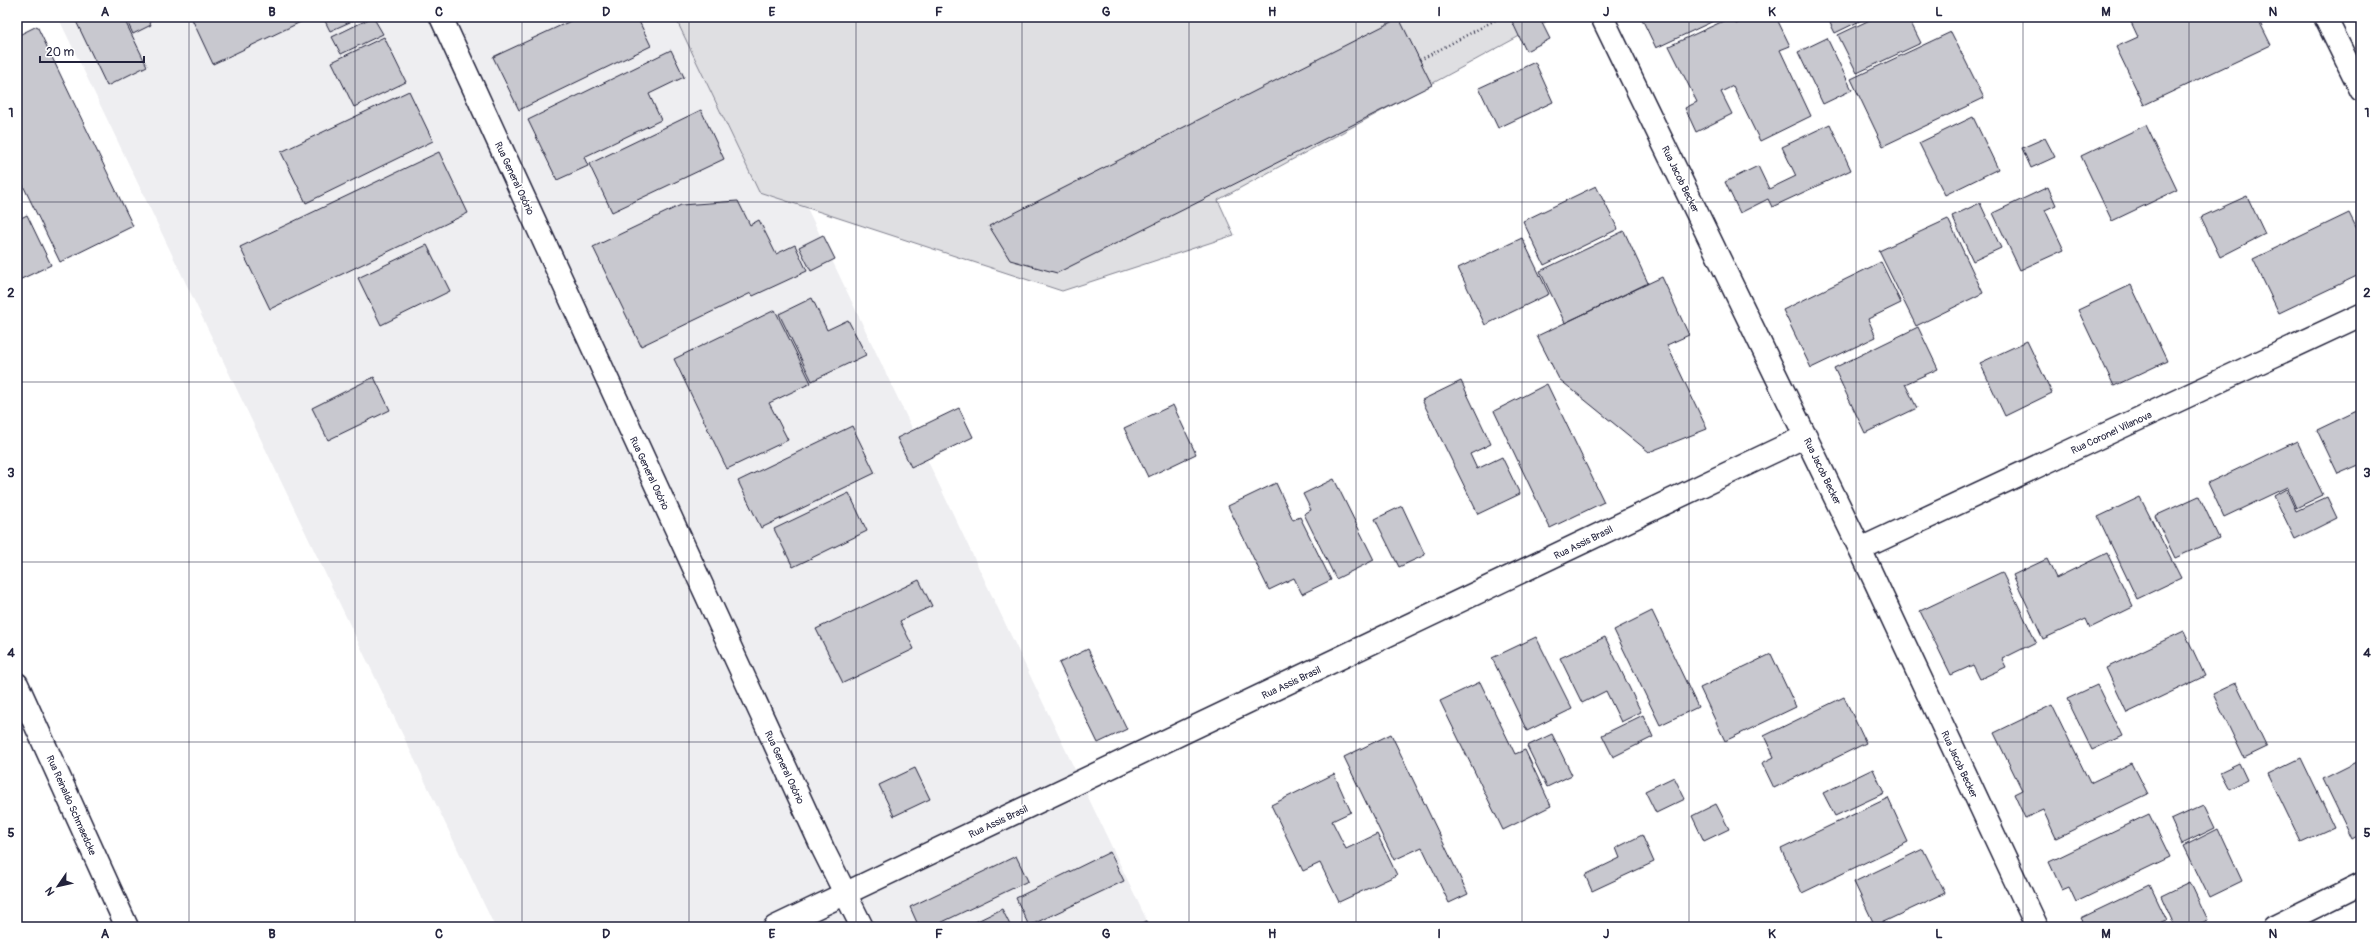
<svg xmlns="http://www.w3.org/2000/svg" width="2378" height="944" font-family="Pangolin,sans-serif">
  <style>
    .built { fill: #eeeef1 }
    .green { fill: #dfdfe2; stroke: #80808e }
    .building { fill: #c8c8cf; stroke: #22223b }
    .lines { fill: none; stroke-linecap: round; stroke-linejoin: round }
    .minor-casing { stroke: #22223b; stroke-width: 25 }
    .major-casing { stroke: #22223b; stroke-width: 25 }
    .path { stroke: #22223b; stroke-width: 2.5; stroke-dasharray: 1 3; stroke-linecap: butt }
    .minor { stroke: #fff; stroke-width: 22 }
    .major { stroke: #fff; stroke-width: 22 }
    .grid { fill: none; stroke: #22223b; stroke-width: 1; stroke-opacity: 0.55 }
    .labels { text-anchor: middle; stroke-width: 3; stroke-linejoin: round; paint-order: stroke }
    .street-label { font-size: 10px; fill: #22223b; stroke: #fff }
    .neatline { fill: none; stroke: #22223b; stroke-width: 1.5 }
    .grid-label { font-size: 13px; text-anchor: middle; font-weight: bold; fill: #22223b }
  </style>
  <rect width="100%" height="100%" fill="#fff"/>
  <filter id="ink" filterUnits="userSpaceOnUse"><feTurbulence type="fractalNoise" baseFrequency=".025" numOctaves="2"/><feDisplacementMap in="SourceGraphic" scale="8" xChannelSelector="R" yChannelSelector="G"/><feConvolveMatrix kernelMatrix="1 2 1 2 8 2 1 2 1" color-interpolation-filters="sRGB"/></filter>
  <g filter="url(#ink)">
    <path class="built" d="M58,17H716L1150,927H495Z"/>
    <path class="green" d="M675,17H1548L1549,20L1218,200L1234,235L1062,291L759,192Z"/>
    <path class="building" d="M74,17H123L147,66L107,86Z
      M125,17H147L151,25L133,34Z
      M191,17H311L213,64Z
      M323,17H361L330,31Z
      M373,17L383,34L341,54L332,37Z
      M579,17H637L651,46L519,110L493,57Z
      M1510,17H1539L1550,39L1526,51Z
      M1641,17H1722L1656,48Z
      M1732,17L1736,24L1751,17H1776L1790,46L1780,50L1811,116L1760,141L1733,86L1721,92L1732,114L1696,132L1685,108L1697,102L1669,46Z
      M1827,17H1868L1835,33Z
      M1876,17H1908L1921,43L1857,73L1838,35Z
      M2142,17H2257L2271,45L2144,105L2116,47L2138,37L2131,22Z
      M1399,18L1432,85L1057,273L1010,260L989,226Z
      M37,26L133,226L60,262L17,173V36Z
      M1951,32L1984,98L1883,146L1851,79Z
      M384,37L406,82L354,107L332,62Z
      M1827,38L1852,90L1823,104L1798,52Z
      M671,50L684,77L649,94L661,120L584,157L588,166L557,180L528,120Z
      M1535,62L1553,102L1498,128L1479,88Z
      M409,91L433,141L306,203L281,152Z
      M701,110L724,159L612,212L589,164Z
      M1973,117L1998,169L1945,195L1919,143Z
      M1830,124L1851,170L1772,207L1768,199L1740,213L1725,182L1758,166L1769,189L1796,176L1782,147Z
      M2146,125L2177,190L2112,221L2081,156Z
      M2045,138L2055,157L2031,168L2022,148Z
      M439,152L468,213L270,309L240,247Z
      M1596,186L1618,229L1544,265L1523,221Z
      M2048,187L2056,205L2045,210L2064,250L2020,270L1993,213Z
      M2247,196L2265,234L2220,257L2201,217Z
      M738,201L750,225L759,220L776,254L795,245L807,271L753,296L751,293L641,346L593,247L681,205Z
      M1980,203L2001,248L1973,261L1952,216Z
      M2349,213L2361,237V274L2279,313L2253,259Z
      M27,215L51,265L17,281V220Z
      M1948,219L1983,293L1916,326L1879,251Z
      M1624,231L1648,283L1565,323L1540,271Z
      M823,235L835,259L811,271L799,247Z
      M1522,238L1549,294L1485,325L1458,268Z
      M427,245L450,291L381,325L358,278Z
      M1881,262L1901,303L1868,319L1876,337L1811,368L1783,310Z
      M1662,277L1689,335L1667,345L1707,429L1649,452L1559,379L1537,336Z
      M2131,285L2167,361L2114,386L2078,310Z
      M812,298L827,330L848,320L866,355L812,381L779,314Z
      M775,310L811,383L769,403L788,440L727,469L674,359Z
      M1918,327L1938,369L1905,384L1917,408L1865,433L1834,368Z
      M2027,341L2052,393L2005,416L1980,363Z
      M374,377L390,410L328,440L312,408Z
      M1461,381L1491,444L1470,454L1477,469L1502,457L1520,494L1478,514L1422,400Z
      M1547,384L1604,502L1550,528L1494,411Z
      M1173,405L1196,454L1148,477L1124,428Z
      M959,408L973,437L911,467L897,438Z
      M2361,409V464L2338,474L2317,430Z
      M852,426L875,473L761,528L738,481Z
      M2297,441L2323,495L2296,508L2287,487L2224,517L2208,483Z
      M1334,479L1374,560L1336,579L1304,514L1311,510L1303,494Z
      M1276,483L1293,520L1300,517L1331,580L1302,594L1294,578L1269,590L1228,506Z
      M2286,489L2296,511L2327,497L2337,518L2295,539L2274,496Z
      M849,493L867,531L793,567L774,529Z
      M2199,496L2219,538L2175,558L2155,516Z
      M2140,497L2181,578L2137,599L2098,517Z
      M1402,506L1425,555L1399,567L1375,519Z
      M2107,553L2133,607L2090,628L2086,619L2043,639L2013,575L2047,559L2056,578Z
      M2002,572L2036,642L2002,659L2006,667L1980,679L1973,665L1951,675L1920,611Z
      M919,580L932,606L900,621L914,649L843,683L816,629Z
      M1652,611L1698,707L1660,725L1614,630Z
      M2184,631L2205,676L2127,713L2106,668Z
      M1536,637L1572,709L1527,731L1492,658Z
      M1605,637L1641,712L1621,722L1606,691L1582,703L1560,658Z
      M1088,649L1127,729L1098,743L1059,663Z
      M1771,654L1796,707L1725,741L1700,688Z
      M1480,682L1515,754L1525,750L1551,806L1503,830L1440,701Z
      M2236,683L2267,747L2244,758L2213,694Z
      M2097,685L2122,736L2092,750L2067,699Z
      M1844,697L1866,743L1774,788L1762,763L1774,757L1764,736Z
      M2052,705L2090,783L2132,763L2148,794L2056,838L2043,810L2025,818L2014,794L2022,790L1994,733Z
      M1643,715L1653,737L1613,757L1602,735Z
      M1391,734L1468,894L1449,903L1422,847L1394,860L1344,757Z
      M1552,734L1572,775L1547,787L1527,746Z
      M2301,758L2334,827L2301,842L2268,774Z
      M2361,760V834L2352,839L2323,779Z
      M2239,763L2247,780L2229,789L2220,772Z
      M915,768L930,799L894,816L879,785Z
      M1873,769L1884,793L1835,816L1823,793Z
      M1334,774L1351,812L1332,821L1346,849L1377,834L1397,875L1339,902L1320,863L1303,871L1271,805Z
      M1674,777L1685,799L1656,813L1645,791Z
      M1888,798L1908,842L1802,893L1781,849Z
      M1716,804L1729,829L1704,841L1692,816Z
      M2204,805L2215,828L2182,844L2171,820Z
      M2149,814L2170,857L2076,902L2069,887L2062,890L2049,862Z
      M2218,829L2242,881L2209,897L2184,846Z
      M1642,835L1654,862L1592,891L1585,875L1620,858L1616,848Z
      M1923,849L1945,893L1875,926L1854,882Z
      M1110,852L1124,881L1029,926L1016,898Z
      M1016,856L1028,881L932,927H919L910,907Z
      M2190,882L2208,920L2193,927H2175L2161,896Z
      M2150,885L2167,921L2153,927H2086L2081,918Z
      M1002,909L1011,927H965Z
      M1147,921L1150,927H1135Z"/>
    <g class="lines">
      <g class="minor-casing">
        <path id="minor" d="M1602,17L1860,549L2037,927
          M2325,17L2361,90
          M1860,549L2361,315
          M17,684L127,927
          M775,927L1806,436
          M2274,927L2361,884"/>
      </g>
      <g class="major-casing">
        <path id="major" d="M441,17L823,849L862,927"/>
      </g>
      <path class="path" d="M1420,60L1501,17"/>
      <use href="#minor" class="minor"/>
      <use href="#major" class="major"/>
    </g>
  </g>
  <path class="grid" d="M189,17V927M355,17V927M522,17V927M689,17V927M856,17V927M1022,17V927M1189,17V927M1356,17V927M1522,17V927M1689,17V927M1856,17V927M2023,17V927M2189,17V927M17,202H2361M17,382H2361M17,562H2361M17,742H2361"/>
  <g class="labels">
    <g class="street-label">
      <text transform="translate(515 178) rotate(65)" y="4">Rua General Osório</text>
      <text transform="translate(1681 179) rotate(64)" y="4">Rua Jacob Becker</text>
      <text transform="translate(2111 432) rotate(-25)" y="4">Rua Coronel Vilanova</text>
      <text transform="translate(1823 471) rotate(64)" y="4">Rua Jacob Becker</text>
      <text transform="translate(650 473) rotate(65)" y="4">Rua General Osório</text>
      <text transform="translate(1583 542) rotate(-26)" y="4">Rua Assis Brasil</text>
      <text transform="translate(1291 682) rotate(-25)" y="4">Rua Assis Brasil</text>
      <text transform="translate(1960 764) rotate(65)" y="4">Rua Jacob Becker</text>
      <text transform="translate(785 767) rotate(65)" y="4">Rua General Osório</text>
      <text transform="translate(72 805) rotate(66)" y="4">Rua Reinaldo Schmaedcke</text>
      <text transform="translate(998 821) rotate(-25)" y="4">Rua Assis Brasil</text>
    </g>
  </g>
  <rect width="2378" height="944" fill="none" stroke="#fff" stroke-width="44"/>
  <g transform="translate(58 886) rotate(236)" stroke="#ffffff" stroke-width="3" paint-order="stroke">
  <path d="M0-3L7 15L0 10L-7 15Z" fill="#22223b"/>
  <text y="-6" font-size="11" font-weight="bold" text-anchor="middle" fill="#22223b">N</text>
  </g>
  <path d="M40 56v6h104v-6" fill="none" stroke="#22223b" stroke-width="2"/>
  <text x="46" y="56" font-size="12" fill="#22223b" stroke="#ffffff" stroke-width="3" paint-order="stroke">20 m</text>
  <rect x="22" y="22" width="2334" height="900" class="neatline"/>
  <g class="grid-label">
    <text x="105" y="16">A</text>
    <text x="272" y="16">B</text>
    <text x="439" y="16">C</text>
    <text x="606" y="16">D</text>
    <text x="772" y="16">E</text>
    <text x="939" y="16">F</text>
    <text x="1106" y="16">G</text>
    <text x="1272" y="16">H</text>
    <text x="1439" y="16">I</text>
    <text x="1606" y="16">J</text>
    <text x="1772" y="16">K</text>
    <text x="1939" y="16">L</text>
    <text x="2106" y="16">M</text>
    <text x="2273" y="16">N</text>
    <text x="11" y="117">1</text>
    <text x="2367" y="117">1</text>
    <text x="11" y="297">2</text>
    <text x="2367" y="297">2</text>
    <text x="11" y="477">3</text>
    <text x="2367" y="477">3</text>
    <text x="11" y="657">4</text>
    <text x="2367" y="657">4</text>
    <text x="11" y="837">5</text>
    <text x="2367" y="837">5</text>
    <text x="105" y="938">A</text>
    <text x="272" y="938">B</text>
    <text x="439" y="938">C</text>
    <text x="606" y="938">D</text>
    <text x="772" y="938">E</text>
    <text x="939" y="938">F</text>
    <text x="1106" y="938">G</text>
    <text x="1272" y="938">H</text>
    <text x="1439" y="938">I</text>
    <text x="1606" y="938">J</text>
    <text x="1772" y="938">K</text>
    <text x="1939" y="938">L</text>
    <text x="2106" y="938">M</text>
    <text x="2273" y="938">N</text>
  </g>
</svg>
